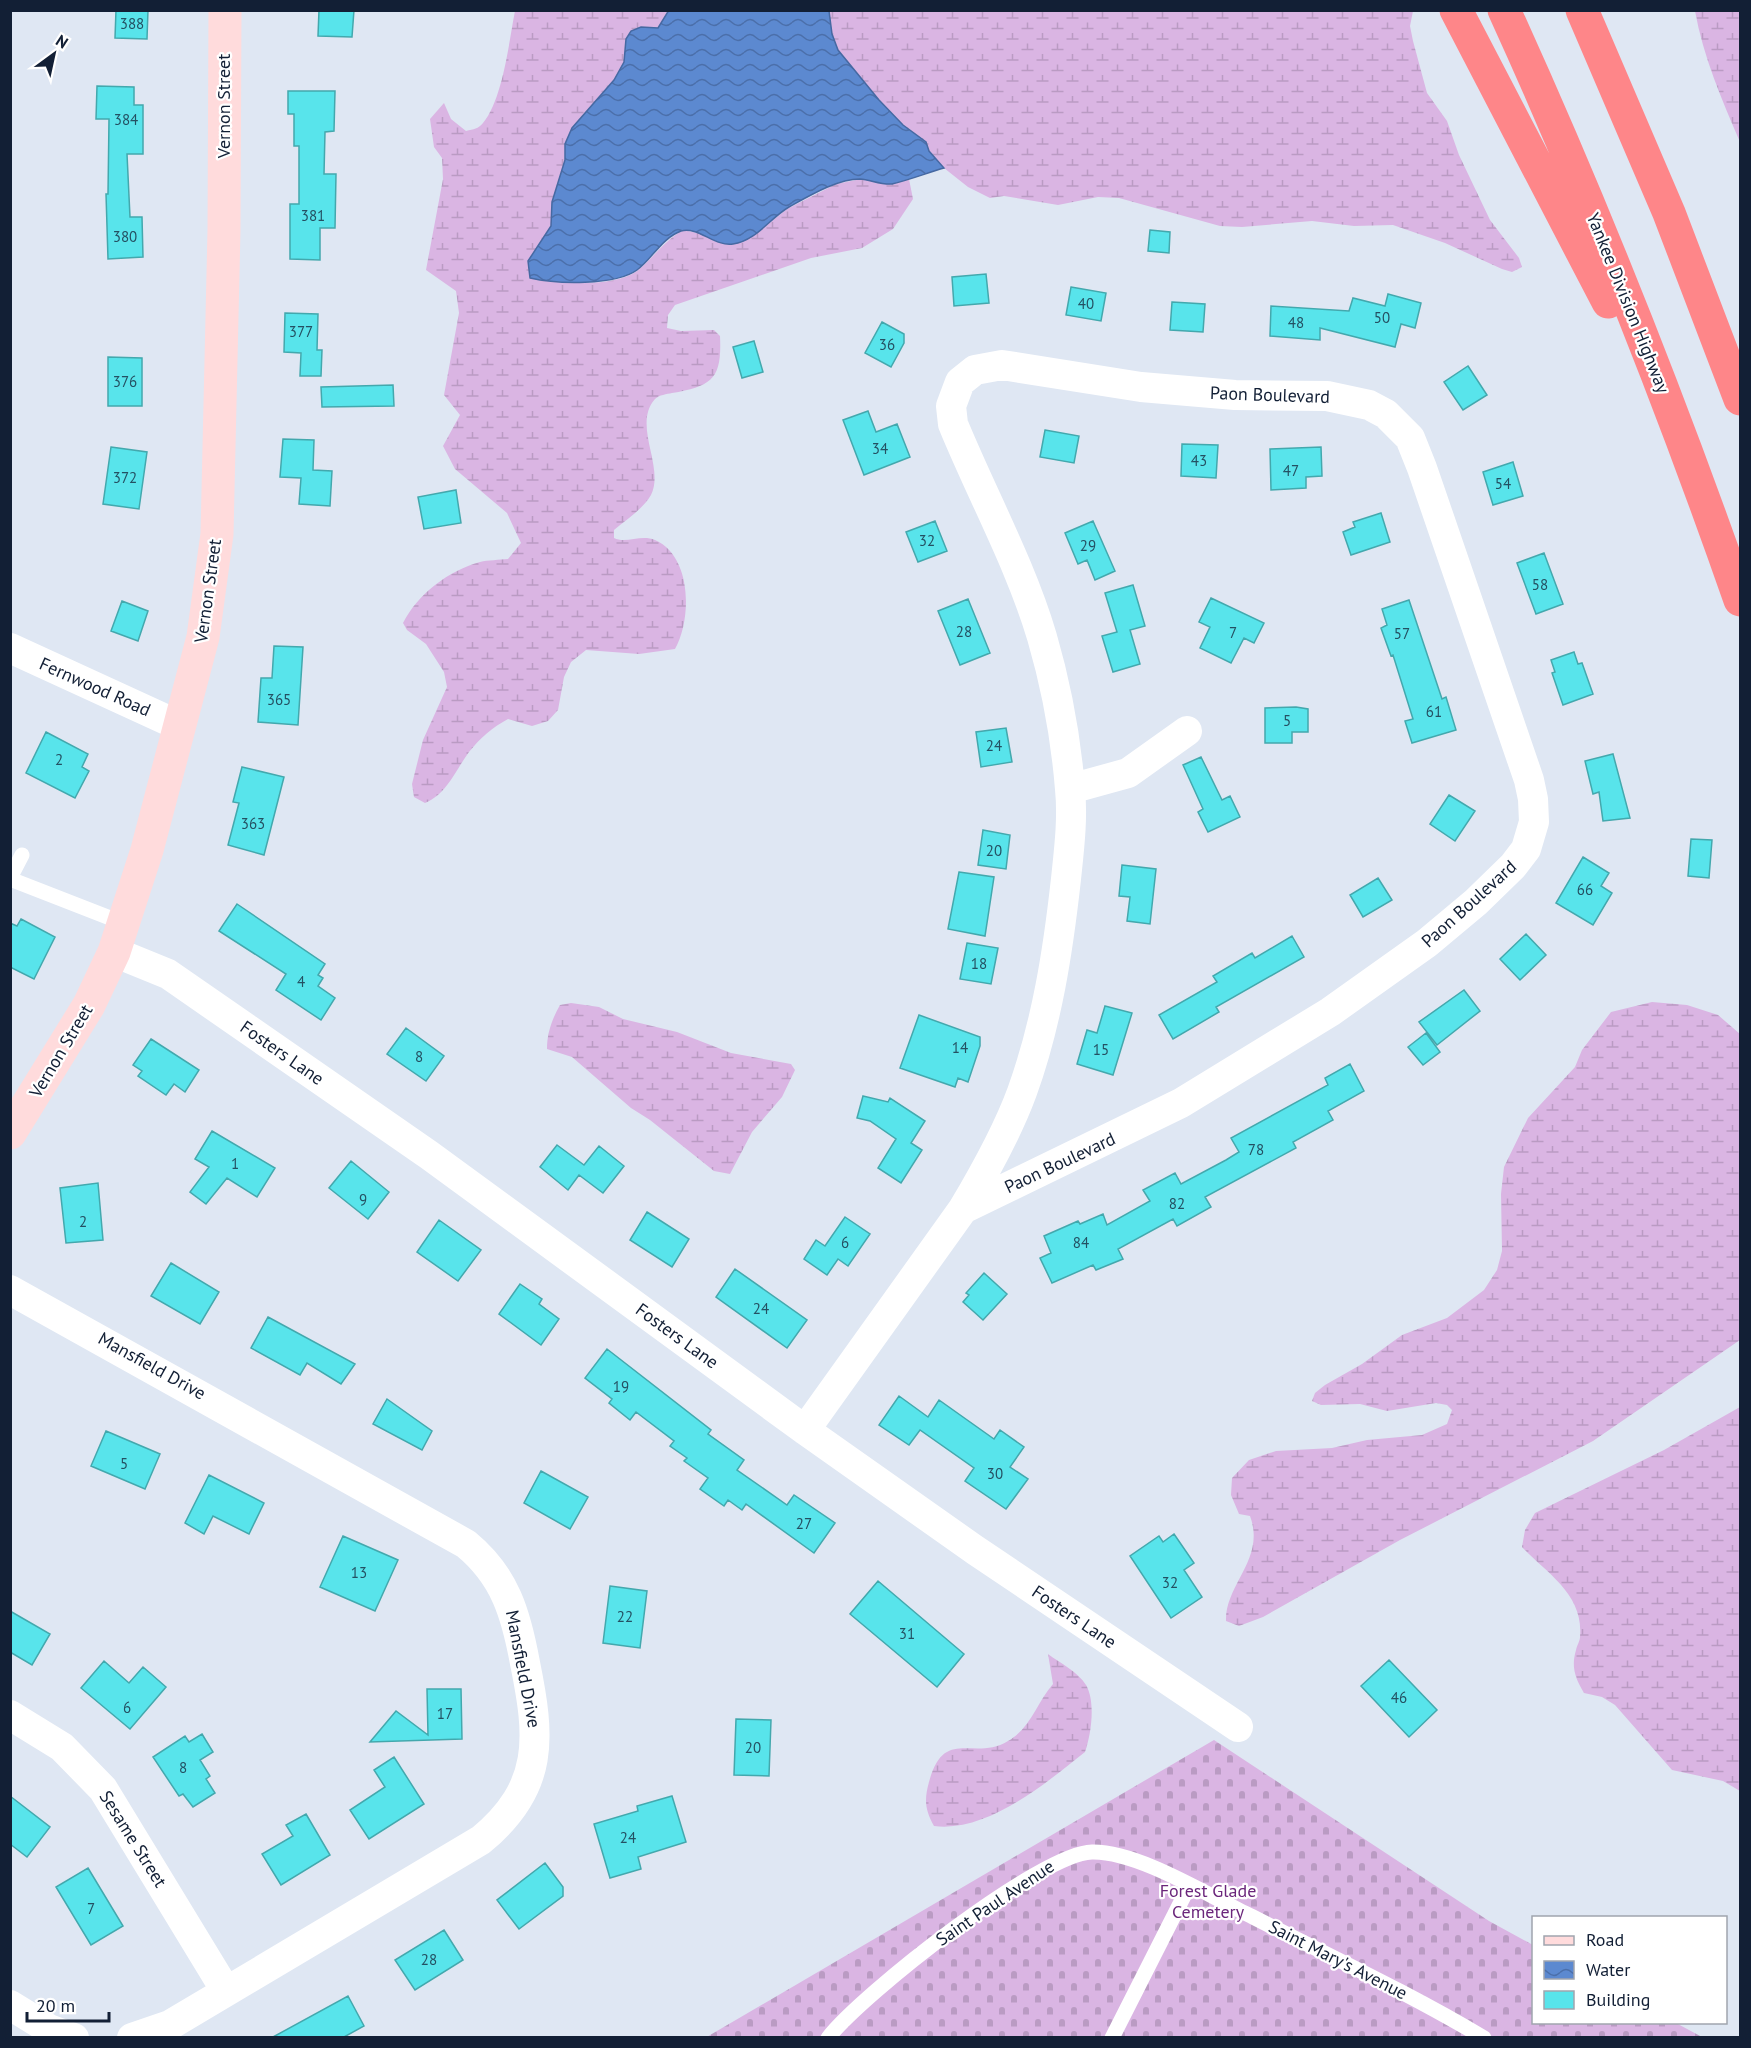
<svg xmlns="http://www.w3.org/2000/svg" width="1751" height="2048" font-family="'PT Sans',sans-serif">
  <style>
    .wetland { fill: url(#wetland-marsh) }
    .cemetery { fill: url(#cemetery-stones) }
    .water { fill: url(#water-waves); stroke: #4669a2; stroke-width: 1.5 }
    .building { fill: #58e4eb; stroke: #43a8ad; stroke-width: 1.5 }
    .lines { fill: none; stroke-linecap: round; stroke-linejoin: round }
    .lane { stroke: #fff; stroke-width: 15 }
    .street { stroke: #fff; stroke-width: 30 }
    .secondary { stroke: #ffdbdc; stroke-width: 33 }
    .highway { stroke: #fe8689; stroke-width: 33 }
    .labels { text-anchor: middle; stroke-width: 4.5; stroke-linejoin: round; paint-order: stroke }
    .number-label { font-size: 15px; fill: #245062 }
    .street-label { font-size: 18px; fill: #121f35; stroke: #fff }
    .park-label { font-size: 18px; fill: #6b267b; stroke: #fff }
  </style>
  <defs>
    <pattern id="wetland-marsh" width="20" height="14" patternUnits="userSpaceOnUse" patternTransform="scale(1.5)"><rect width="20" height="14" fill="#dab5e3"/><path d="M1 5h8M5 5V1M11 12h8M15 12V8" fill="none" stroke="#ba9bc3"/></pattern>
    <pattern id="cemetery-stones" width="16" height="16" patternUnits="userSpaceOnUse" patternTransform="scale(1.5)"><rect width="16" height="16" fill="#dab5e3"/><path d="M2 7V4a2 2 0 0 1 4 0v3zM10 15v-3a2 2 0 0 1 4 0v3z" fill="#ba9bc3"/></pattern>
    <pattern id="water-waves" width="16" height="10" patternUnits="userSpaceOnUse" patternTransform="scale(1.5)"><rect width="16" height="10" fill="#5c89d0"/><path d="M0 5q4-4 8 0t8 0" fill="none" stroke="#4b6faa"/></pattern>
  </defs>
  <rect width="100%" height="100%" fill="#dfe7f3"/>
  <path class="wetland" d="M515,11H669L658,28L641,27L631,31L626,39L624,62L614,80L572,128L565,144L566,160L552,202V226L545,238L539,280C568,282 612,288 637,271C653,258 664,241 683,230L698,233L758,232L787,209L836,184L861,179L890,184L909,179L913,199L893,229L862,248L811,258L675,305L668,315L667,328L681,331L714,330L720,336C722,378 713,386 672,393C667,394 659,395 655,399C632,425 665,467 651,495C642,510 627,519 614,530V538C626,544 641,534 655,540C692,556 692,619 675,649L639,654L586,650L571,662L564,677L558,710L548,721L532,726L508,719C493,727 480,738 469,752C455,771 447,794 425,803L414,797L412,784L423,740L447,687L444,672L426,644L407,630L403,623C418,594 448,571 480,562C488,560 499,560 508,559L521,543L507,513L455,469L443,446L460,415L444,395L459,313L456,291L426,270L443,179L442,158L434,147L430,119L444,103L451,119L466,131C474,129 478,129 483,123C503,99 509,41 515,11Z
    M829,11H1413L1410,26L1413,41L1427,93L1447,121L1459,155L1490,220L1519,258L1522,267L1512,272L1502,269L1445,243L1393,225L1354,226L1312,221L1242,227L1220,226L1119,198L1098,197L1058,205L1004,196L990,198L968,187L944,168L929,151L926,142L903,125L867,87L838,50L832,34Z
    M1695,11H1740V142C1722,100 1703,56 1695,11Z
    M1652,1002L1687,1005L1718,1015L1740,1034V1340L1593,1441L1400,1540L1263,1617L1239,1626L1226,1621C1225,1584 1266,1559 1250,1516L1239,1514L1231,1495L1232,1478L1249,1460L1276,1451L1332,1448L1367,1440L1422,1435L1447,1424L1452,1410L1447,1405L1436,1403L1387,1411L1360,1404L1321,1405L1312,1401L1315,1393L1325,1385L1362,1364L1402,1335L1447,1318L1484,1290L1497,1270L1502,1251L1501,1194L1504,1167L1528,1118L1575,1067L1582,1050L1611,1012Z
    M571,1003L599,1007L623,1019L677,1032L731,1053L791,1064L795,1070L782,1097L752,1132L730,1174L714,1171L650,1120L631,1108L572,1057L547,1049C547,1033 552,1019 560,1005Z
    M1740,1407V1791L1723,1781L1672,1770L1615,1705L1602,1697L1584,1693C1575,1678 1571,1667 1576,1650C1577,1645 1580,1641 1580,1637C1584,1594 1546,1573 1522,1547L1525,1530L1535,1513L1664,1450Z
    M1048,1654C1060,1663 1078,1672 1086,1685C1096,1702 1091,1735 1085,1752C1046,1783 987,1833 934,1826C925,1810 924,1800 929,1782C944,1726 974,1762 1008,1741C1031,1728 1037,1702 1053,1684Z"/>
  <path class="cemetery" d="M1214,1740L1489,1921L1533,1945L1534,2022L1676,2023L1702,2037L705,2038Z"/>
  <path class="water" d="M669,10L829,11L832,34L838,50L879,100L903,125L926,142L929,151L944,168C927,173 909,180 892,184C881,185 871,180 860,179C837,179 809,196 789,207C770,218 756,241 733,244C715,247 698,226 681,231C662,238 652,259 637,270C615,286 556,284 530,278L528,261L551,226L552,202L565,160V144L572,128L614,80L624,62L626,39L631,31L641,27L658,28Z"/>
  <path class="building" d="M116,10H148L147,39L115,38Z
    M319,10H354L352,37L318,36Z
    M97,86L134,87V105H143V154H127L130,217H142L143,257L108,259L106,194H108L109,119H96Z
    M288,91H335L334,131L325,132L324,174H336L335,228H320V260L290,259V204H299V146H294V114H288Z
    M1150,230L1170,232L1169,253L1148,251Z
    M986,274L989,303L954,306L952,277Z
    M1071,287L1106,293L1101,321L1066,315Z
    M1388,294L1421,303L1415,328L1401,324L1395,347L1320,328V340L1270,336L1271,306L1349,311L1353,298L1385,306Z
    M1172,302L1205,304L1203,332L1170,330Z
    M285,313L318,314L317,350H322L321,376H300L301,353L284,352Z
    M882,322L904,334V343L891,367L865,353Z
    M754,341L763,372L742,378L733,347Z
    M108,357L142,358V406H108Z
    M1468,366L1487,395L1463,410L1444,382Z
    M393,385L394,406L322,407L321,387Z
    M868,411L876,432L897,424L910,457L864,475L843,420Z
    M1045,430L1079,436L1074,463L1040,457Z
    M283,439L314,440L313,470L332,471L330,506L299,504L301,478L280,477Z
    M1182,444L1218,445L1216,478L1181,476Z
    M111,447L147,452L139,509L103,504Z
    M1321,447L1322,476L1306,477V488L1271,490L1270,449Z
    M1513,462L1523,496L1493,505L1483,472Z
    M456,490L461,523L424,529L418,497Z
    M1381,513L1390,542L1351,555L1343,532L1355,527L1353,522Z
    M935,521L947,551L918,562L906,532Z
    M1093,521L1115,571L1095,580L1087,560L1078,564L1065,533Z
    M1544,553L1563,604L1536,614L1517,563Z
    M1133,585L1145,626L1130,630L1140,664L1113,672L1102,636L1117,632L1105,593Z
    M1211,598L1264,623L1254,643L1244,638L1231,663L1200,648L1210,627L1199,622Z
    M968,599L990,653L960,665L938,611Z
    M1409,600L1442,699L1446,697L1456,730L1412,743L1405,721L1413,719L1393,655L1391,656L1381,628L1387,625L1382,609Z
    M122,601L148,611L138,641L111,631Z
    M274,646L303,647L298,725L258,722L261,678H272Z
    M1574,652L1578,664L1582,663L1593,694L1563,705L1552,673L1555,672L1551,660Z
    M1296,707L1308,709V732H1292V743H1265V708Z
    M1006,728L1012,762L981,767L976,732Z
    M46,732L88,754L82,767L89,771L75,798L26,773Z
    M1613,754L1630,818L1603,821L1599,792L1593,794L1585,761Z
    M1201,757L1222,800L1230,796L1240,817L1208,832L1198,812L1203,809L1183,765Z
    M242,767L284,777L264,855L228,845L239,803L233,802Z
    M1449,795L1475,811L1455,841L1430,824Z
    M983,830L1010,835L1006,869L978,865Z
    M1691,839L1712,840L1709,878L1688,876Z
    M1583,857L1609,873L1601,886L1612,893L1593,925L1556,903Z
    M1122,865L1156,869L1150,924L1127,921L1130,897L1119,896Z
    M959,872L994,877L985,936L948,929Z
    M1378,878L1392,900L1363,917L1350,895Z
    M237,904L325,964L318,975L323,978L318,986L335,998L321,1020L276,990L286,974L219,931Z
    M21,919L55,937L34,979L10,967V923L17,926Z
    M1526,934L1546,955L1520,980L1500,959Z
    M1292,936L1304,957L1216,1007L1219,1012L1173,1039L1159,1015L1217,982L1213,976L1252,953L1255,958Z
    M967,943L998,948L991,984L960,979Z
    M1464,990L1480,1011L1437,1045L1419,1022Z
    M1105,1006L1132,1013L1113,1075L1077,1064L1087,1030L1097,1033Z
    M919,1015L980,1037V1046L968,1082L958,1078L955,1087L900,1068Z
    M406,1028L444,1056L426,1081L387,1054Z
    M1426,1033L1440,1052L1423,1065L1408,1047Z
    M151,1039L199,1070L185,1092L174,1084L166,1095L138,1076L142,1071L133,1065Z
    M1350,1064L1364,1091L1328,1111L1333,1120L1293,1142L1296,1148L1205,1197L1211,1207L1177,1226L1173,1219L1118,1249L1123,1259L1096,1270L1093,1265L1052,1283L1040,1258L1051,1253L1044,1236L1078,1221L1080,1224L1103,1214L1107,1225L1150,1201L1143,1190L1175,1173L1181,1184L1226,1160L1239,1152L1231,1138L1328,1085L1325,1078Z
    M863,1096L888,1102L890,1098L925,1121L911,1143L922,1150L901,1183L878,1168L896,1139L870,1121L857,1118Z
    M212,1131L275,1168L257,1197L227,1178L206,1204L190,1192L209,1167L195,1159Z
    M557,1145L584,1165L599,1146L624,1166L603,1193L579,1175L568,1190L540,1167Z
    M351,1161L389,1192L368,1219L329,1188Z
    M98,1183L103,1240L66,1243L60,1188Z
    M647,1212L689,1239L672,1267L630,1240Z
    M845,1217L870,1234L848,1266L838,1259L827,1275L804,1259L816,1240L825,1246Z
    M439,1220L481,1250L458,1281L417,1252Z
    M171,1263L219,1292L200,1324L151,1296Z
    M735,1269L807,1320L787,1348L716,1297Z
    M984,1273L1007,1294L983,1320L963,1302L969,1295L966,1293Z
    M520,1284L542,1299L539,1304L559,1319L541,1345L499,1314Z
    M268,1317L355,1364L341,1384L307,1363L300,1375L251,1348Z
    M607,1349L711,1430L708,1434L744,1460L737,1470L787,1505L794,1495L835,1523L814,1553L746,1504L742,1510L728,1500L724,1506L700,1489L708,1478L684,1461L687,1458L670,1446L674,1441L636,1412L630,1420L609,1403L612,1399L585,1378Z
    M899,1396L928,1417L939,1400L994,1439L1000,1430L1024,1447L1010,1467L1028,1479L1006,1509L965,1481L974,1468L920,1430L909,1445L879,1425Z
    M387,1399L432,1431L422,1450L373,1424Z
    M106,1431L160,1454L145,1489L91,1466Z
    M541,1471L588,1497L570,1529L524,1503Z
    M209,1475L264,1503L249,1534L213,1516L204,1534L185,1523Z
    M1174,1534L1194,1563L1184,1570L1202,1597L1171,1618L1130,1556L1159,1536L1163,1542Z
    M343,1536L398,1560L375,1611L320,1587Z
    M878,1581L964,1654L937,1687L850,1614Z
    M610,1586L647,1591L640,1648L603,1643Z
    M10,1611L50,1634L32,1665L10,1652Z
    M1389,1660L1437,1710L1409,1737L1361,1686Z
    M104,1661L129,1683L143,1667L166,1687L130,1729L81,1688Z
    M427,1689H461L462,1739L370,1742L396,1711L428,1735Z
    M736,1719L771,1720L769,1776L734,1775Z
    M202,1734L213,1752L200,1760L210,1776L206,1779L215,1793L193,1807L183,1794L179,1796L153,1757L185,1736L189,1742Z
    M394,1757L424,1804L369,1839L350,1810L385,1787L374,1770Z
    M10,1796L50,1827L27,1857L10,1844Z
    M672,1796L686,1842L638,1857L641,1869L610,1878L594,1824L638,1811L637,1806Z
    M306,1814L330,1855L281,1885L262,1854L293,1836L286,1825Z
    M545,1863L563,1887V1896L519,1929L497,1900Z
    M88,1868L123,1926L91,1945L56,1887Z
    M444,1930L463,1960L415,1990L395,1960Z
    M348,1996L364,2026L344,2037H273Z"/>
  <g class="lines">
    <path class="lane" d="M10,878L22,855
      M10,879L123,923
      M828,2038C862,1994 1041,1853 1092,1852C1138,1851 1209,1896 1251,1916C1329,1956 1409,1993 1484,2038
      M1112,2038L1189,1886"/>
    <path class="street" d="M10,648L180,726
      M1070,789L1128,773L1187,731
      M114,952L168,974L429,1155L805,1430L975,1550L1238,1727
      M10,1290L466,1544C505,1576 516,1614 525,1663C540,1737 545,1787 481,1840L170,2025L132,2038
      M805,1430L963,1209L1181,1103L1330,1012L1427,943L1476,902L1513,866L1526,849L1534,822L1533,799L1529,780L1422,468L1410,438L1386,414L1369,405L1327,396L1235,395L1141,387L1002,365L975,370L960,382L951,406L953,424C982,495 1020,563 1042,637C1056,685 1066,739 1070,789C1073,819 1069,850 1066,879C1058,951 1047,1023 1022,1092C1007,1133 985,1172 963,1209
      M10,1715L62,1747L103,1789L226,1991
      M10,2005L49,2029L74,2038"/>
    <path class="secondary" d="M10,1133L89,1005L114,952L147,850L203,637L217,534L224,230L225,10"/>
    <path class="highway" d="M1456,10L1608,302
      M1504,10C1592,203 1670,400 1740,600
      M1582,10L1669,213L1740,399"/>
  </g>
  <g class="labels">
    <g class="number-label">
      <text x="132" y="29">388</text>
      <text x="126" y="125">384</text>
      <text x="313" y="221">381</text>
      <text x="125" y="242">380</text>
      <text x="1086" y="309">40</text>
      <text x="1382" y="323">50</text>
      <text x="1296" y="328">48</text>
      <text x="301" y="337">377</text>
      <text x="887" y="350">36</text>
      <text x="125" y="387">376</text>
      <text x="880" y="454">34</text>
      <text x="1199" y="466">43</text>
      <text x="1291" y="476">47</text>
      <text x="125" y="483">372</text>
      <text x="1503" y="489">54</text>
      <text x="927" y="546">32</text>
      <text x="1088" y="551">29</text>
      <text x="1540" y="590">58</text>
      <text x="964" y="637">28</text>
      <text x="1233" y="638">7</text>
      <text x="1402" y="639">57</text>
      <text x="279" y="705">365</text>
      <text x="1434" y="717">61</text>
      <text x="1287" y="726">5</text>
      <text x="994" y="751">24</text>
      <text x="59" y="765">2</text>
      <text x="253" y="829">363</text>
      <text x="994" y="856">20</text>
      <text x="1585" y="895">66</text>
      <text x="979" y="969">18</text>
      <text x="301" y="987">4</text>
      <text x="960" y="1053">14</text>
      <text x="1101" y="1055">15</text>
      <text x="419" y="1062">8</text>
      <text x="1256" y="1155">78</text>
      <text x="235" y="1169">1</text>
      <text x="363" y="1205">9</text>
      <text x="1177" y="1209">82</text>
      <text x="83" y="1227">2</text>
      <text x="845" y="1248">6</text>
      <text x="1081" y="1248">84</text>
      <text x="761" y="1314">24</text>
      <text x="621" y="1392">19</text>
      <text x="124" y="1469">5</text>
      <text x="995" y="1479">30</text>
      <text x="804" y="1529">27</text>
      <text x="359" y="1578">13</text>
      <text x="1170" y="1588">32</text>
      <text x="625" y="1622">22</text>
      <text x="907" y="1639">31</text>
      <text x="1399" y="1703">46</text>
      <text x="127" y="1713">6</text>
      <text x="445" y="1719">17</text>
      <text x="753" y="1753">20</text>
      <text x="183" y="1773">8</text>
      <text x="628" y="1843">24</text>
      <text x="91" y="1914">7</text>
      <text x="429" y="1965">28</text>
    </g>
    <g class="street-label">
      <text transform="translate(224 106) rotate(-90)" y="6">Vernon Street</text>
      <text transform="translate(1628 303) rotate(68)" y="6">Yankee Division Highway</text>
      <text transform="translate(1270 395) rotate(2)" y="6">Paon Boulevard</text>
      <text transform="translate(208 591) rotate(-82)" y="6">Vernon Street</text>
      <text transform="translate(95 687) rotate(24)" y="6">Fernwood Road</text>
      <text transform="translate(1469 904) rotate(-42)" y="6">Paon Boulevard</text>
      <text transform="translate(61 1051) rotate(-59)" y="6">Vernon Street</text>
      <text transform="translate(282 1053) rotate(35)" y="6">Fosters Lane</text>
      <text transform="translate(1060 1163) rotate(-25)" y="6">Paon Boulevard</text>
      <text transform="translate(677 1336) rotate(36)" y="6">Fosters Lane</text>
      <text transform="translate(152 1366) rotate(29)" y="6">Mansfield Drive</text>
      <text transform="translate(1074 1617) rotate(34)" y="6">Fosters Lane</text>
      <text transform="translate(523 1669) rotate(79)" y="6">Mansfield Drive</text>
      <text transform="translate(133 1839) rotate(58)" y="6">Sesame Street</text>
      <text transform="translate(995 1903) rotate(-34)" y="6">Saint Paul Avenue</text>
      <text transform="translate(1338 1960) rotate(27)" y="6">Saint Mary's Avenue</text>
    </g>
    <g class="park-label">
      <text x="1208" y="1897">Forest Glade<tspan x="1208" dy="21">Cemetery</tspan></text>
    </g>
  </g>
  <rect width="1751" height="2048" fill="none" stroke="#121f35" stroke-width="24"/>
  <rect x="1532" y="1916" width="195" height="108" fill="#ffffff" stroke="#a0a5ae" stroke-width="1.5"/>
  <rect x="1544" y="1936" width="30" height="9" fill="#ffdbdc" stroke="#a0a5ae" stroke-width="1.5"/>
  <text x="1586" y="1946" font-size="18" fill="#121f35">Road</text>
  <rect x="1544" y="1961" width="30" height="18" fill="url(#water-waves)" stroke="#a0a5ae" stroke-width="1.5"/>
  <text x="1586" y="1976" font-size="18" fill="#121f35">Water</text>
  <rect x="1544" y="1991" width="30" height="18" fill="#58e4eb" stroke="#a0a5ae" stroke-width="1.5"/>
  <text x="1586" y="2006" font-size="18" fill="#121f35">Building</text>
  <g transform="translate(54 54) rotate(33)" stroke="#ffffff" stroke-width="4.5" paint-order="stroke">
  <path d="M0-4.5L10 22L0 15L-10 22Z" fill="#121f35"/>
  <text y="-9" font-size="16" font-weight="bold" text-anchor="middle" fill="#121f35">N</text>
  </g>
  <path d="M27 2012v9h82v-9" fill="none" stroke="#121f35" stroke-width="3"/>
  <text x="36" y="2012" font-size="18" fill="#121f35" stroke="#ffffff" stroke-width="4.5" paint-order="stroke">20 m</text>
</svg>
